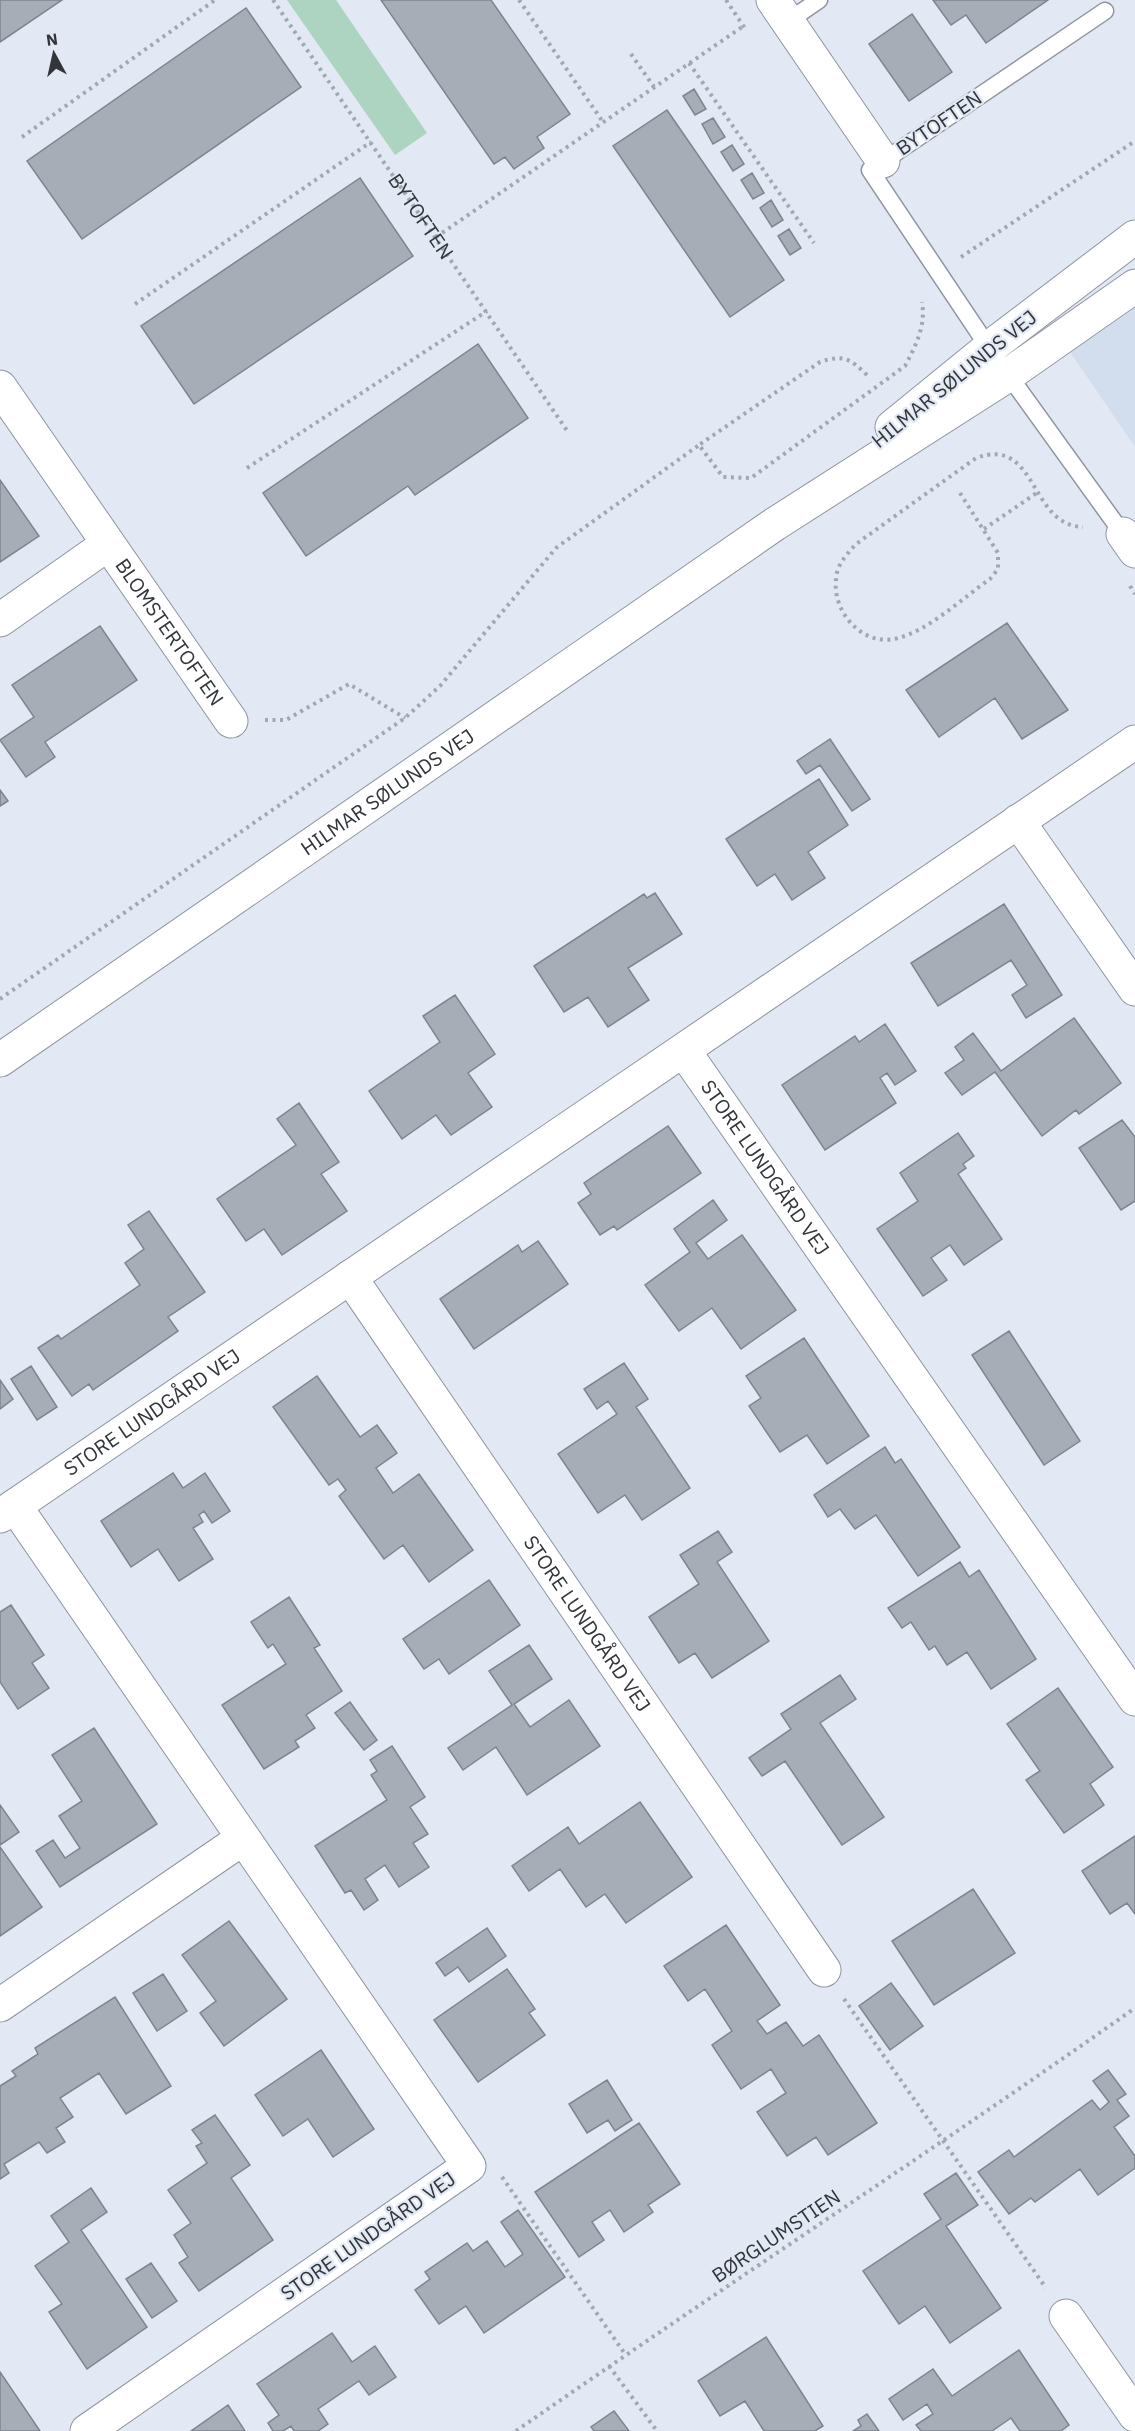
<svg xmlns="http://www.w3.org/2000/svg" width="1135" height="2431" font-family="'IBM Plex Sans',sans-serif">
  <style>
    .built { fill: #d2dded }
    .green { fill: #acd4c0 }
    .building { fill: #a6adb7; stroke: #7e858e; stroke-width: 1.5 }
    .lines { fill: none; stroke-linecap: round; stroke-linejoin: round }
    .service-casing { stroke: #8f959f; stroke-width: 19 }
    .minor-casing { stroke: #8f959f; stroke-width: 35 }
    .tertiary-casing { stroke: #8f959f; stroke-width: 35 }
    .path { stroke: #a2a8b0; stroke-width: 4; stroke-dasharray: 3 4.5; stroke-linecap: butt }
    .service { stroke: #fff; stroke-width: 16 }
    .minor { stroke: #fff; stroke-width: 33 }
    .tertiary { stroke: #fff; stroke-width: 33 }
    .labels { text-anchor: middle; stroke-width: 4.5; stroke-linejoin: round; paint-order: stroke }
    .street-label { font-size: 20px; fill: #323539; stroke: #e2e9f4 }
  </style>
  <rect width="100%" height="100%" fill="#e2e9f4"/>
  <path class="built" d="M1135,303V447L1066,346Z"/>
  <path class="green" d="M287,0H336L427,133L395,155Z"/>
  <path class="building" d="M0,0H62L0,42Z
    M381,0H491L570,114L537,137L544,148L514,169L505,157L494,164Z
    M933,0H1048L986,43L966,15L951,25Z
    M246,8L301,87L82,239L27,161Z
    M912,14L952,72L909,101L869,44Z
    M694,89L706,109L695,115L683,96Z
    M667,110L784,280L730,317L613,146Z
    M713,118L725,137L713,144L702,124Z
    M732,145L744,164L733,171L721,152Z
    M752,173L764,193L753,199L741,180Z
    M360,178L413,256L194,404L141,326Z
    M771,200L783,220L772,227L760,208Z
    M789,229L801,248L790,255L778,236Z
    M478,344L528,418L415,495L408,486L306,556L263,493Z
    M0,480L39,536L0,562Z
    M1007,623L1068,710L1022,739L995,698L939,737L906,690Z
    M100,626L137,680L45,742L55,757L26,777L0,740L34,717L12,685Z
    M830,739L870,799L852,811L820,765L806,774L797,761Z
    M819,779L848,825L808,852L825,878L792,900L775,874L757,886L726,839Z
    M0,790L8,801L0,806Z
    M655,893L682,934L628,968L649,1000L608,1027L588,997L564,1012L534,966L644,894L647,898Z
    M1004,904L1062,995L1026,1018L1012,995L1027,985L1011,960L938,1006L911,963Z
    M455,995L495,1054L468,1073L492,1107L451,1135L436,1115L402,1139L369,1091L440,1042L423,1016Z
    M1074,1018L1121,1083L1079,1114L1076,1110L1042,1136L995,1072L962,1095L945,1073L964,1060L955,1047L973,1033L1001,1071Z
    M885,1024L916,1071L895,1085L887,1073L880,1078L896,1103L825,1150L782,1085L855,1036L859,1042Z
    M299,1103L339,1162L321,1174L347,1211L282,1255L264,1229L246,1241L217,1199L296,1145L277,1119Z
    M1122,1120L1135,1137V1201L1121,1210L1079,1148Z
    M668,1126L701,1173L617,1230L614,1226L600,1235L578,1203L591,1194L584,1183Z
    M958,1133L974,1156L963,1164L966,1168L958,1174L1002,1239L964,1265L950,1245L931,1258L947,1280L923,1296L877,1229L918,1201L900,1173Z
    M713,1200L727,1220L696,1243L708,1259L742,1235L796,1310L741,1349L712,1308L679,1331L645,1285L690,1252L674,1229Z
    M149,1211L205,1292L168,1317L178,1331L93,1390L89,1384L72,1396L38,1348L58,1335L61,1339L140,1285L125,1263L144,1249L128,1225Z
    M538,1241L568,1284L474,1349L440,1299L518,1245L522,1252Z
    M1009,1331L1080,1441L1044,1465L972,1355Z
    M804,1338L869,1436L827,1464L807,1435L780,1452L749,1406L761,1398L746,1376Z
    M624,1363L648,1399L636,1407L690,1488L642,1520L625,1495L598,1513L558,1454L617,1414L608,1401L597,1409L584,1389Z
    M31,1366L57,1407L37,1420L11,1379Z
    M317,1376L360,1437L377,1425L397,1453L376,1468L393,1493L419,1474L473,1550L429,1582L403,1545L384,1559L339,1496L346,1490L338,1479L329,1485L273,1407Z
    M0,1380L13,1399L0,1409Z
    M885,1447L895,1463L901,1459L960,1547L918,1576L876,1515L855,1529L840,1509L828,1517L814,1495Z
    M173,1473L183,1488L205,1473L230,1511L212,1523L204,1511L199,1515L203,1522L193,1528L213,1559L179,1581L158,1549L131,1567L101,1521Z
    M718,1531L732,1552L717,1562L769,1641L712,1678L695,1653L679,1663L649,1617L699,1584L680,1555Z
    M960,1562L969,1577L979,1570L1036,1659L991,1689L967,1652L947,1665L935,1646L929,1650L911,1622L902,1628L888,1608Z
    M489,1580L520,1625L449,1674L439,1659L424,1669L403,1639Z
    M289,1597L320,1645L314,1648L342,1691L306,1715L315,1728L295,1741L299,1747L264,1769L222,1705L286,1664L273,1644L268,1648L251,1622Z
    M11,1605L44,1655L32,1663L49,1688L18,1709L0,1682V1612Z
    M529,1645L552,1679L514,1704L530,1727L569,1700L600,1746L527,1795L496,1747L463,1770L448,1748L512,1705L489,1671Z
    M840,1675L856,1699L820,1723L884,1817L842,1845L785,1761L762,1776L749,1758L791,1729L781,1714Z
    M1058,1688L1113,1767L1090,1784L1104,1805L1064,1833L1026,1780L1040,1771L1007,1724Z
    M350,1702L377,1740L364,1750L335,1713Z
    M94,1728L157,1824L60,1887L36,1851L53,1840L65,1858L80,1848L59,1816L82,1801L52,1755Z
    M392,1746L425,1797L410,1807L428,1834L413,1843L429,1867L399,1887L385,1865L365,1879L378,1900L364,1910L351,1890L345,1893L315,1846L387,1800L371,1775L377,1771L370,1760Z
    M640,1802L692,1877L626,1923L605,1894L586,1907L560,1869L529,1891L512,1866L568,1827L579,1844Z
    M0,1805L19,1832L0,1845Z
    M1135,1836V1914L1127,1903L1110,1914L1082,1871Z
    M0,1847L42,1907L0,1936Z
    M973,1889L1015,1953L934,2005L892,1941Z
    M229,1921L287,1999L224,2046L200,2013L216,2001L182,1955Z
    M726,1925L780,2005L757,2021L767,2034L786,2022L803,2046L819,2035L877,2123L828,2155L816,2137L787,2156L757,2112L786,2093L771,2069L741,2089L712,2045L732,2031L705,1989L688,2001L664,1966Z
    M487,1928L506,1956L469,1982L458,1967L445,1976L436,1963Z
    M507,1969L535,2009L529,2013L545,2035L478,2082L434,2020Z
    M163,1974L187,2011L157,2031L133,1993Z
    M891,1983L923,2026L890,2050L859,2006Z
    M115,1997L171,2086L126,2114L99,2073L60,2098L73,2117L56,2128L65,2142L47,2153L39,2142L4,2164L9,2173L0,2179V2086L16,2076L12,2071L38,2054L35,2048Z
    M321,2050L374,2129L333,2157L308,2119L283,2136L255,2095Z
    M1108,2070L1126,2094L1117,2100L1129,2116L1114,2127L1135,2156V2168L1098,2195L1080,2169L1035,2202L1031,2198L1009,2214L978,2172L1009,2150L1014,2157L1092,2100L1100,2110L1109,2102L1093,2081Z
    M607,2080L632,2120L615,2131L608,2120L587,2133L569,2104Z
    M215,2115L250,2165L231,2178L273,2240L199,2291L179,2263L188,2257L174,2235L191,2223L168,2190L207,2163L196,2146L202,2143L192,2130Z
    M639,2123L680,2184L648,2205L653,2212L624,2232L610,2210L592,2222L604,2240L579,2257L535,2192Z
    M956,2173L978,2205L946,2226L1001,2308L950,2343L925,2306L899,2324L863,2271L941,2219L924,2194Z
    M91,2188L107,2212L81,2230L147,2327L87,2369L49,2312L62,2304L35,2266L69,2242L51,2216Z
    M518,2210L565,2277L484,2333L466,2306L439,2324L415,2290L430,2279L425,2272L467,2243L473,2251L487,2241L505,2267L523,2254L501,2222Z
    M151,2263L177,2301L152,2318L126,2279Z
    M332,2333L352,2362L375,2346L396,2377L369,2395L359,2381L318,2409L328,2424L318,2431H294L291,2426L283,2431H273L268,2423L279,2415L257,2384Z
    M766,2337L823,2426L815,2431H764L745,2401L720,2416L698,2381Z
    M1019,2350L1069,2425L1061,2431H1020L1011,2418L992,2431H921L916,2425L933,2414L927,2404L903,2420L889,2399L933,2369L952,2396Z
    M0,2372L40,2431H0Z
    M228,2405L245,2431H191Z
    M614,2411L629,2431H594L591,2427Z
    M867,2414L879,2431H853L861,2426L858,2420Z"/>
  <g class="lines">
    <g class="service-casing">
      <path id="service" d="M1105,11L870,170L989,348L1123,534
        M787,22L819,0"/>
    </g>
    <g class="minor-casing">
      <g id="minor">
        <path d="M773,0L883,161"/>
        <path id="s2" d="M0,387L231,721"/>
        <path d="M1123,534L1135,551"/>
        <path d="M0,620L108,544"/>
        <path d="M1018,821L1135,989"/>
        <path id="s3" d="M684,1051L1135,1699"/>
        <path id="s4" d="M350,1277L824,1970"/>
        <path d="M15,1506L469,2166L87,2431"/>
        <path id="s5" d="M0,1516L1135,742"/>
        <path d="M0,2005L242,1839"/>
        <path d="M1066,2316L1135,2415"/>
      </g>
    </g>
    <g class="tertiary-casing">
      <g id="tertiary">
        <path d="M892,427L989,348L1135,237"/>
        <path id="s6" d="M0,1060L775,524L1008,375L1135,286"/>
      </g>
    </g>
    <g class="path">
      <path id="s1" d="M273,0L568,432"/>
      <path d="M519,0L603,122"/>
      <path d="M726,0L746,30"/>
      <path d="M631,54L654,87"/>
      <path d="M689,63L814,243"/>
      <path d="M22,137L215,0"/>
      <path d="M436,237L745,25"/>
      <path d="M961,257L1135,141"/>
      <path d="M135,304L371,142"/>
      <path d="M867,375C850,359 844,354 820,362L699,445L723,477L751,478L905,366C916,345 926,326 922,302"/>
      <path d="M247,468L487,311"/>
      <path d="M960,493L998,553V569L990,579C964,597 928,631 898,638C863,648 832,612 836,579C837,564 847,554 856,544L976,458C1038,435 1029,526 1083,527"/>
      <path d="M984,529L1038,492"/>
      <path d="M1130,586L1135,594"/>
      <path d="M265,720H286L349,684L405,718"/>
      <path d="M0,999L405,718L440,686L556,548L699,445"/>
      <path d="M844,1999L1046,2288"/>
      <path d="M502,2177L625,2354"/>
      <path d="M609,2366L657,2431"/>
      <path d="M516,2431C721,2288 931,2152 1135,2008"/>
    </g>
    <use href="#service" class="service"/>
    <use href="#minor" class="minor"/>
    <use href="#tertiary" class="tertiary"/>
  </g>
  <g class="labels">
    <g class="street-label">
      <text transform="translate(939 123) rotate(-34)" y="7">BYTOFTEN</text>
      <text dy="7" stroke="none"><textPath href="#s1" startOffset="262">BYTOFTEN</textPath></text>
      <text transform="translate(954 379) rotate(-39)" y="7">HILMAR SØLUNDS VEJ</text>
      <text dy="7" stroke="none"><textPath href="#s2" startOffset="298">BLOMSTERTOFTEN</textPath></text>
      <text dy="7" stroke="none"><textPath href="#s6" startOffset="471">HILMAR SØLUNDS VEJ</textPath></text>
      <text dy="7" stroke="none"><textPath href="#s3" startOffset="142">STORE LUNDGÅRD VEJ</textPath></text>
      <text dy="7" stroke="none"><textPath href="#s5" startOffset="184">STORE LUNDGÅRD VEJ</textPath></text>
      <text dy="7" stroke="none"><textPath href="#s4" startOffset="420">STORE LUNDGÅRD VEJ</textPath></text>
      <text transform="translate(368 2236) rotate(-35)" y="7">STORE LUNDGÅRD VEJ</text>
      <text transform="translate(776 2236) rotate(-34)" y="7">BØRGLUMSTIEN</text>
    </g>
  </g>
  <g transform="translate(54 54) rotate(352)" stroke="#e2e9f4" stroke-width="4.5" paint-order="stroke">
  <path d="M0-4.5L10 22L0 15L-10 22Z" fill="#323539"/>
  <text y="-9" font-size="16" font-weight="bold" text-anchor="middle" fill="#323539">N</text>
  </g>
</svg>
